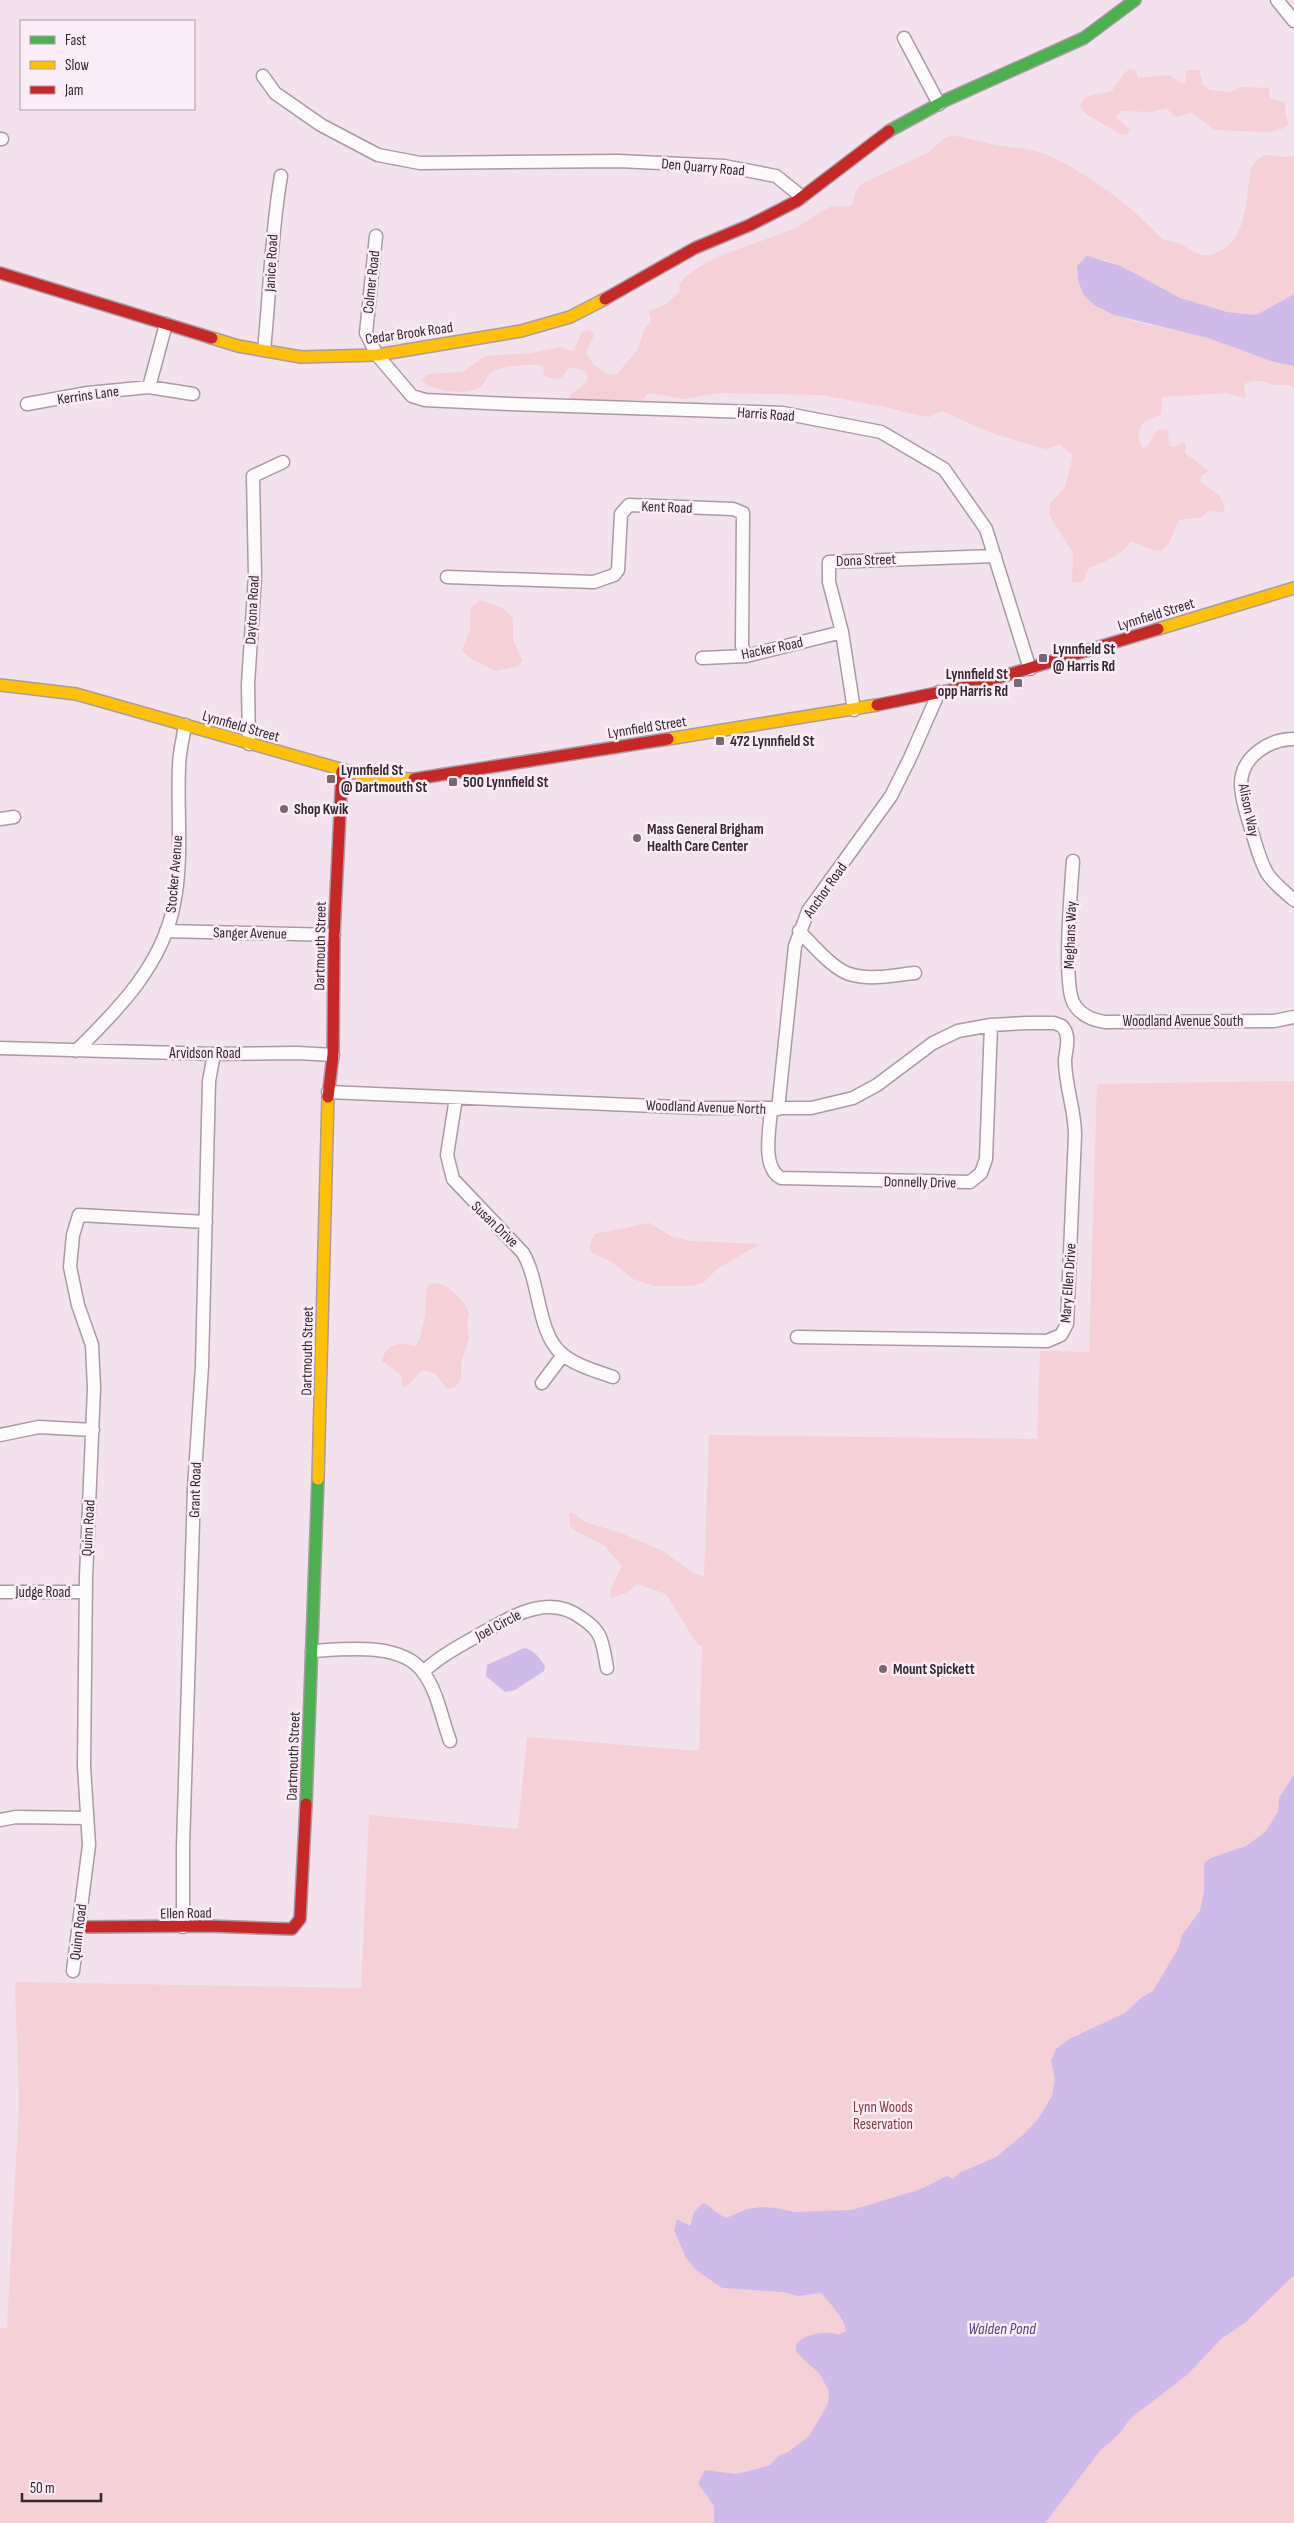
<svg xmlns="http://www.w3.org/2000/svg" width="1294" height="2523" font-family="'Sofia Sans Condensed',sans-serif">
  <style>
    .green { fill: #f5d0d6 }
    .water { fill: #cfbbea }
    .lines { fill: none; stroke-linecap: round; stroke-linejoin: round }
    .street-casing { stroke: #a89ba4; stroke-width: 15 }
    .fast-casing { stroke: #a89ba4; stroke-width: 14 }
    .slow-casing { stroke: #a89ba4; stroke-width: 14 }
    .jam-casing { stroke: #a89ba4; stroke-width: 14 }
    .street { stroke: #fdfafc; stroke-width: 12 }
    .fast { stroke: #4caf50; stroke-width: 11 }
    .slow { stroke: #ffc107; stroke-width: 11 }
    .jam { stroke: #c62828; stroke-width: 11 }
    .poi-dot { fill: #776872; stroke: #fbedf7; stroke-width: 2 }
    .labels { text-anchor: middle; stroke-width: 5; stroke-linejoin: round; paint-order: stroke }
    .street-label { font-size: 15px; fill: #342730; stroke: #fbedf7 }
    .poi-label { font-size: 15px; font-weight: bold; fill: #342730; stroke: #fbedf7; text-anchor: start }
    .park-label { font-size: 15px; fill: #8b3540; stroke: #fbedf7 }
    .water-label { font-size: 16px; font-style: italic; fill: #593c85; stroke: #fbedf7 }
  </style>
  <rect width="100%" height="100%" fill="#f3e1ed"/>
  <path class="green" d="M1130,69L1136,71L1138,78L1169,75L1181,83H1185L1187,70H1199L1203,85L1210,90L1230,92L1241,87L1269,88L1270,98L1286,103L1285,111L1288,124L1285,128L1268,132L1214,130L1191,112L1179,117L1173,116L1167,108L1152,112L1122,111L1116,117L1130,130L1127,134L1122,135L1086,114L1080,106L1085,97L1112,91L1124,73Z
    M950,136C963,136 974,140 987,143C1010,149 1030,146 1054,158C1080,171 1107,189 1130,208C1135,212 1161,238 1163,239C1167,241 1173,241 1178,243C1188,247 1197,257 1209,255C1249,247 1245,199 1251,169C1264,144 1275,161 1294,156V294L1256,315L1227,312L1201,306L1170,294L1121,266L1102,259L1083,294C1114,326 1174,327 1214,339C1241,348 1266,360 1294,366V388C1285,382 1278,387 1271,384C1261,380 1254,380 1244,384L1246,398L1225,393L1162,397L1161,414L1143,423C1138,430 1137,441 1143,448L1147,447L1158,429L1168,430L1169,445L1174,447L1183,442L1186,444L1185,453L1209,471L1201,476L1200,482L1219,495L1225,507L1223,512L1208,511L1202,517L1179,520L1169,543L1161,551C1147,551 1142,543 1130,542C1123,555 1101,563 1089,568L1082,583L1072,582L1073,553L1049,515L1050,504L1065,487L1073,455L1060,445L1047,449L1033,446L989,432L942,411L929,417L916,415L885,407L821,395L720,393L684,399L648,393L643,399C619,402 596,402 573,400L570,398V395L587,382L588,376L583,370L569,367L562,377L556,379L544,376L543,366C534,363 503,366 493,371C487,374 486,382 481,386C468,397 433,391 421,381L428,374L463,372L485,356L531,353L561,347L570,351L574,350L582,332L590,329L594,335L586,353L594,365L609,375L617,374L638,349L644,330L651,321L649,311L665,305L680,291L679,284C702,256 750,247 782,233C803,227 810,217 828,208C834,205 843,208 851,206L857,189L863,183L929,152L943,139Z
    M480,600L502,608L513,618V640L522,660L519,666L496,671L470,658L462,651L470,629L471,608Z
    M1294,1081V2523H0V2328H7L19,2103L15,1982L361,1988L369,1815L518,1829L527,1737L699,1751L702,1646L697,1644L666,1594L637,1584L626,1593L611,1598L610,1590L622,1566L605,1546L574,1530L570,1526L569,1514L572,1512L585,1522L621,1533L661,1550L695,1574L704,1576L709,1435L1037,1439L1040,1351L1089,1352L1097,1084Z
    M650,1223L672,1237L691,1241L760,1244L717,1269L704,1282L692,1286H654L633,1279L612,1262L592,1253L590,1246L594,1234Z
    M435,1283C448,1284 465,1301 469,1313L467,1322L469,1339L461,1362V1379L456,1386L448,1389L434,1373L422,1370L409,1384L403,1387L401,1375L382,1361C386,1343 401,1342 415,1346L420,1339L425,1315L426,1291L429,1285Z"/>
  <path class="water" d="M1087,256L1121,266L1180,298L1227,312L1256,315L1294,294V366L1274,362L1208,338L1114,315L1094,305L1083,294L1078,280L1077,266Z
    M524,1648C533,1649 540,1658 545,1666L544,1671L515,1690L505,1692L486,1676L487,1665Z
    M1294,1775V2275L1246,2322L1221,2339L1187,2375L1131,2418L1119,2434L1099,2452L1045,2523H714V2506L698,2483L705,2470L737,2474L760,2468L770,2465L778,2456L788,2452L809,2436L828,2404L829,2391L819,2373L805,2361L796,2351V2345C803,2334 827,2330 838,2335L846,2331C845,2319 829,2302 821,2293L798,2296L783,2292L722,2288L696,2270L686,2258L674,2230L677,2219L690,2226L694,2212L703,2203C710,2205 715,2213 726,2218L747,2209L762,2207L776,2208L795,2212L852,2210L921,2189L947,2176L953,2179L959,2173L996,2157L1025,2133L1038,2119L1052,2096L1055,2079L1051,2060L1056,2049L1069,2039L1125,2013L1142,1997L1153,1991L1178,1949L1182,1935L1200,1911L1204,1892V1863L1211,1858L1246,1846L1265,1832L1278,1812L1279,1798Z"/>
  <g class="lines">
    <g class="street-casing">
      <path id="street" d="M1277,0L1294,21
        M904,38L939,104
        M263,76L275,93L321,125L378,155L420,163L618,161L724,166L776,176L802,197
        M0,139H2
        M376,236L366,333L377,355L412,396L425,400L509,404L783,413L881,432L944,469L986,529L1030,669
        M264,350C270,292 271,233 281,176
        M149,387L166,324
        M27,404L88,393L149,387L193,394
        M447,577L594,582L614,575L618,570L621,514L629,505L733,509L743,513L742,646L746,656
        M702,658L746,656L842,632
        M854,710L842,632L829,582V562L995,556
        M1294,739C1269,739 1241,757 1241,784C1241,799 1247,815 1251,829C1256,844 1259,859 1267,873C1274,884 1284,891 1294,900
        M249,744L248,684L255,576L253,476L283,462
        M0,819L14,817
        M1073,861C1071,889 1063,980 1073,1002C1079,1014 1092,1020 1105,1022L1274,1021L1294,1017
        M166,931L334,935
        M799,931C812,944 835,972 853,975C872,980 895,975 915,973
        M0,1048L214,1054L298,1053L333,1055
        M76,1051C118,1010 163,964 174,904C183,859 177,812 179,767C179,753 183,739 185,725
        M328,1092L702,1108H811L853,1098L877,1085L933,1043L958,1031L991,1025L1026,1023H1054L1062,1026C1071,1036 1066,1048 1065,1060C1065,1086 1075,1109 1075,1135L1067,1324L1061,1335L1047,1341L797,1337
        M456,1098L447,1155L453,1179L523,1253C540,1281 537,1332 561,1353C574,1365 596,1371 613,1377
        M771,1109C770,1129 761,1167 781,1178L970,1182L981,1173L986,1159L991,1025
        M778,1109L795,946L808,911L891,796L910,758L939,692
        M542,1383L563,1355
        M0,1435L39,1427L93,1430
        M0,1592H86
        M312,1651C344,1649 402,1642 423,1672C437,1690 442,1719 450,1741
        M423,1672C441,1655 463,1644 484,1632C515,1615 550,1593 583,1619C589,1623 595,1628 599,1635C604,1645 605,1658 607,1668
        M0,1820L16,1817L87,1818
        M183,1927V1847L194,1489L202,1366L209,1081L214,1054
        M73,1971L89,1845L84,1766L86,1577L94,1388L92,1345L78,1305L70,1267L73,1235L79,1215L206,1222"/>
    </g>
    <g class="fast-casing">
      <path id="fast" d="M889,131L946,100L1084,38L1135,0
        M306,1804L318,1479"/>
    </g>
    <g class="slow-casing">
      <path id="slow" d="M212,338L238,346L301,357L377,355L521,331L570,317L605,299
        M1158,629L1294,588
        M0,685L76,694L372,778L414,779
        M668,739L877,705
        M318,1479L328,1097"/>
    </g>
    <g class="jam-casing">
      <path id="jam" d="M0,273L212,338
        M605,299L695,248L750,225L797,201L889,131
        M877,705L971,686L1158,629
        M414,779L668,739
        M328,1097L333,1055L334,935L342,771
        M80,1927L208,1926L292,1929L300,1919L306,1804"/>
    </g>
    <use href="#street" class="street"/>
    <use href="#fast" class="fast"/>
    <use href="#slow" class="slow"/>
    <use href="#jam" class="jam"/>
  </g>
  <g class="poi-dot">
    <rect x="1038" y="653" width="10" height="10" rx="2.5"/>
    <rect x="1013" y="678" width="10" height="10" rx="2.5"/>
    <rect x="715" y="736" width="10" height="10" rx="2.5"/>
    <rect x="326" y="774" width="10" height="10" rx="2.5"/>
    <rect x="448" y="777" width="10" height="10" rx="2.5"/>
    <circle cx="284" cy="809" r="5"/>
    <circle cx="637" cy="838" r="5"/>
    <circle cx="883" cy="1669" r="5"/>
  </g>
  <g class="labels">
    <g class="street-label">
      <text transform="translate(703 167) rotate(5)" y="5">Den Quarry Road</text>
      <text transform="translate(271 263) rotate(-87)" y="5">Janice Road</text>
      <text transform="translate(371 282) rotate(-84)" y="5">Colmer Road</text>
      <text transform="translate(409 333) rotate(-8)" y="5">Cedar Brook Road</text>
      <text transform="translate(88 395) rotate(-8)" y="5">Kerrins Lane</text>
      <text transform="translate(766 414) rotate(4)" y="5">Harris Road</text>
      <text transform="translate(667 507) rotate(2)" y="5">Kent Road</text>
      <text transform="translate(866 560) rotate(-2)" y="5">Dona Street</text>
      <text transform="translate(252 610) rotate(-87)" y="5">Daytona Road</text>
      <text transform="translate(1156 614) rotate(-17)" y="5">Lynnfield Street</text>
      <text transform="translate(772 648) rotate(-12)" y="5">Hacker Road</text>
      <text transform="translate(241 726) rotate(16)" y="5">Lynnfield Street</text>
      <text transform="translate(647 727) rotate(-9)" y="5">Lynnfield Street</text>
      <text transform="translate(1249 810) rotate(78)" y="5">Alison Way</text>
      <text transform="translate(174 874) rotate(-85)" y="5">Stocker Avenue</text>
      <text transform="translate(825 890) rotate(-55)" y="5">Anchor Road</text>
      <text transform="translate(250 933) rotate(1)" y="5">Sanger Avenue</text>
      <text transform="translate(1070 935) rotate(-88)" y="5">Meghans Way</text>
      <text transform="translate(320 946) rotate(-89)" y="5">Dartmouth Street</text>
      <text x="1183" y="1026">Woodland Avenue South</text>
      <text x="205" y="1058">Arvidson Road</text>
      <text transform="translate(706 1107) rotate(2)" y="5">Woodland Avenue North</text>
      <text transform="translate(920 1182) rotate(1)" y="5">Donnelly Drive</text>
      <text transform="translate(495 1224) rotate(44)" y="5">Susan Drive</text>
      <text transform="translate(1068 1283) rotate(-86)" y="5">Mary Ellen Drive</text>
      <text transform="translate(307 1351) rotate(-89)" y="5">Dartmouth Street</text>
      <text transform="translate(195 1490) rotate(-88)" y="5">Grant Road</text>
      <text transform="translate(88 1528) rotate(-87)" y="5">Quinn Road</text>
      <text x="43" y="1597">Judge Road</text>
      <text transform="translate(498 1625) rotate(-28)" y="5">Joel Circle</text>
      <text transform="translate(293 1756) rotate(-88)" y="5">Dartmouth Street</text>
      <text transform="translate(186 1913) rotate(-1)" y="5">Ellen Road</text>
      <text transform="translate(78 1932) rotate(-83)" y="5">Quinn Road</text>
    </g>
    <g class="poi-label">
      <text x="1053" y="654">Lynnfield St<tspan x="1053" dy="17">@ Harris Rd</tspan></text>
      <text x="1008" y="679" text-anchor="end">Lynnfield St<tspan x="1008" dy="17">opp Harris Rd</tspan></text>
      <text x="730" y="746">472 Lynnfield St</text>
      <text x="341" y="775">Lynnfield St<tspan x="341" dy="17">@ Dartmouth St</tspan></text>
      <text x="463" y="787">500 Lynnfield St</text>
      <text x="294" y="814">Shop Kwik</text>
      <text x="647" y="834">Mass General Brigham<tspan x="647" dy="17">Health Care Center</tspan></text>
      <text x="893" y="1674">Mount Spickett</text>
    </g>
    <g class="park-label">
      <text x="883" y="2112">Lynn Woods<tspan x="883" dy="17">Reservation</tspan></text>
    </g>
    <g class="water-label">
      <text x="1002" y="2334">Walden Pond</text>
    </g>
  </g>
  <rect x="20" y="20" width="175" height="90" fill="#fbedf7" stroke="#ab9ea7"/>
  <rect x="30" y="36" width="25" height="8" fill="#4caf50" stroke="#ab9ea7"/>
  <text x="65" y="45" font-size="15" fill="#342730">Fast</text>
  <rect x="30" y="61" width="25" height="8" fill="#ffc107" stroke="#ab9ea7"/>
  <text x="65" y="70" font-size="15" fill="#342730">Slow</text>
  <rect x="30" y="86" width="25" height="8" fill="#c62828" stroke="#ab9ea7"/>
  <text x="65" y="95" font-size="15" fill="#342730">Jam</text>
  <path d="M22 2493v8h79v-8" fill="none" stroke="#342730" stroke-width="2.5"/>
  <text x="30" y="2493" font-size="15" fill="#342730" stroke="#fbedf7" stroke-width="4" paint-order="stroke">50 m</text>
</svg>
